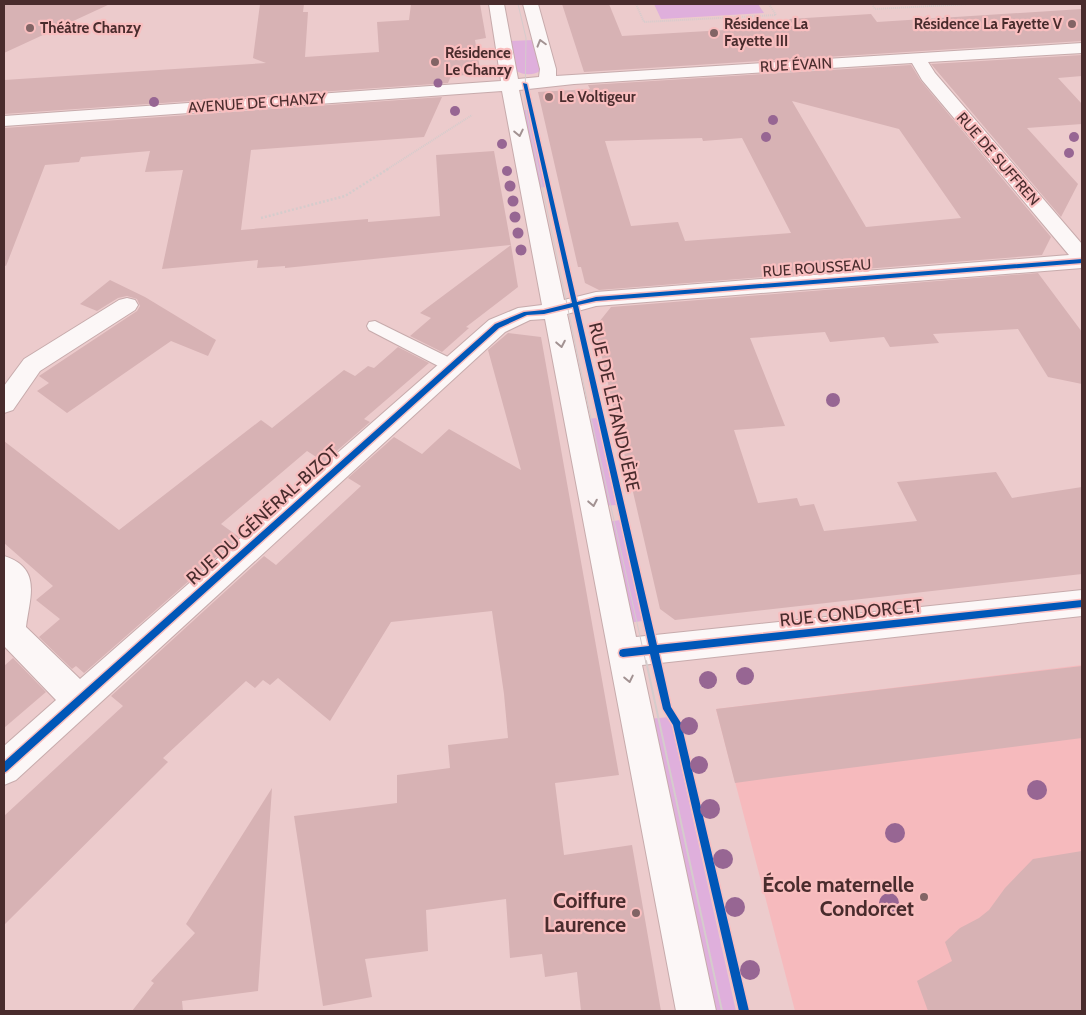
<svg xmlns="http://www.w3.org/2000/svg" width="1086" height="1015" font-family="Cabin,sans-serif">
  <style>
    .built { fill: #f6babd }
    .green { fill: #dfafdc }
    .building { fill: #d7b2b4; fill-rule: evenodd }
    .lines { fill: none; stroke-linecap: round; stroke-linejoin: round }
    .service-casing { stroke: #c7abac; stroke-width: 2 }
    .minor-casing { stroke: #c7abac; stroke-width: 2 }
    .path-far1 { stroke: #d5cccc; stroke-width: 2; stroke-dasharray: 1 1; stroke-linecap: butt }
    .path { stroke: #d5cccc; stroke-width: 2.5; stroke-dasharray: 2 2; stroke-linecap: butt }
    .service { fill: #fcf7f7; fill-rule: evenodd }
    .minor { fill: #fcf7f7; fill-rule: evenodd }
    .tram-far1 { stroke: #d5cccc; stroke-width: 1 }
    .tram { stroke: #d5cccc; stroke-width: 2 }
    .cycleway-casing { stroke: #f9bebf; stroke-width: 3 }
    .cycleway { fill: #0057b8; fill-rule: evenodd }
    .tree { fill: #976693 }
    .oneway { stroke: #a29292 }
    .poi-dot { fill: #826465; stroke: #f9bebf; stroke-width: 2 }
    .labels { text-anchor: middle; stroke-width: 4.5; stroke-linejoin: round; paint-order: stroke }
    .far-poi-label { font-size: 15px; font-weight: bold; fill: #492c2d; stroke: #f9bebf; text-anchor: start }
    .far-street-label { font-size: 15px; fill: #492c2d; stroke: #f9bebf }
    .street-label { font-size: 18px; fill: #492c2d; stroke: #f9bebf }
    .near-poi-label { font-size: 21px; font-weight: bold; fill: #492c2d; stroke: #f9bebf; text-anchor: end }
  </style>
  <rect width="100%" height="100%" fill="#eccbcc"/>
  <path class="built" d="M1082,665V1011H795L716,709Z"/>
  <path class="green" d="M654,4H758L764,13L661,19Z
    M534,40L541,70C534,76 524,75 516,71L510,41Z
    M521,110H529L546,187L537,188Z
    M597,418L616,505L603,506L585,419Z
    M620,520L642,621L628,623L607,522Z
    M670,717L736,1011H709L648,719Z"/>
  <path class="building" d="M4,4H110L4,53Z
    M260,4H304L303,12H308L305,57L379,52L377,22L409,20L411,4H480L486,38L475,40L481,74L451,76L448,83L4,114V80L266,63L253,58Z
    M562,4H609L622,36L794,26L789,19L871,14L877,22L1082,9V41L584,72Z
    M1082,55V76L1058,78L1082,104V124L1027,128L1078,184L1061,217L931,64Z
    M911,65L921,81L1051,237L1042,255L599,290L585,283L581,267H578L538,92L590,89L588,85ZM792,101L899,129L961,218L866,227ZM702,138L703,141L742,138L791,233L685,241L678,222L631,226L605,141Z
    M442,97L424,137L251,150L241,230L368,219V222L440,216L436,155L494,151L511,245L285,268V266L257,268L258,260L162,269L183,170L145,172L150,151L81,157L79,162L45,165L6,266L4,265V128Z
    M511,245L518,287L466,327L469,328L442,352L410,336L431,318L420,313Z
    M1038,273L1082,332V384L1048,377L1018,329L933,334L939,343L890,347L884,337L830,342L825,332L750,338L785,426L734,430L758,503L797,498L800,506L814,504L824,531L917,521L897,482L996,472L1012,498L1082,487V574L675,620L660,609L595,327L611,307Z
    M110,280L145,297L216,340L208,356L171,341L67,413L37,391L49,383L39,376L137,311L140,306L137,299L127,296L118,298L97,311L80,304Z
    M508,333L541,337L619,775L555,783L564,855L632,845L661,1011H581L577,972L545,977L542,954L510,958L506,899L426,910L428,951L365,959L372,997L323,1006L294,816L397,803V775L450,768L448,745L508,738L504,694L492,611L391,622L330,721L278,678L270,685L263,680L255,688L246,681L163,758L168,762L4,925V816L123,706L111,696L264,556L276,565L361,486L348,478L394,437L422,454L449,429L521,470L488,350Z
    M398,347L429,363L364,419L370,422L324,462L307,451L221,524L239,537L84,673L76,666L72,669L39,637L60,619L36,600L53,586L4,543V441L119,530L261,420L272,428L344,370L355,376L368,366L374,368Z
    M13,658L46,692L4,728V666Z
    M1082,666V738L779,777L735,783L716,709Z
    M272,788L258,991L182,1001L183,1011H132L154,983L151,981L195,933L186,924Z
    M1082,851V1011H928L917,981L952,961L945,942L960,928L979,918L989,910L1005,888L1033,859Z"/>
  <g class="lines">
    <g class="service-casing">
      <path id="service" d="M375,321L458,362L460,366L458,370H446L369,330L367,326L369,322Z"/>
    </g>
    <g class="minor-casing">
      <path id="minor" d="M489,4H504L518,79L539,77L540,69L523,4H538L556,69V76L1082,43V53L928,62L935,73L1082,244V268L596,306L567,314L636,637L1082,590V616L642,665L716,1011H676L545,319L530,320L505,332L16,780L4,785V746L56,700L4,646V556C42,568 30,596 26,627L80,679L489,320L518,308L542,305L502,91L4,126V116L501,81ZM912,63L922,80L1069,255L596,292L564,300L519,90L574,84Z
        M127,298L135,300L138,305L135,310L40,371L13,410L4,413V386L24,359L119,300Z"/>
    </g>
    <path class="path-far1" d="M636,4L644,22L776,15L769,4
      M872,4L875,9L969,4
      M386,170L472,115"/>
    <path class="path" d="M261,218L345,196L388,169"/>
    <use href="#service" class="service"/>
    <use href="#minor" class="minor"/>
    <path class="tram-far1" d="M518,4L526,38L525,105L589,409L646,663"/>
    <path class="tram" d="M646,661L722,1011"/>
    <g class="cycleway-casing">
      <path id="cycleway" d="M523,83L527,84L577,302L596,297L1082,259V263L596,301L578,305L657,645L1082,600V607L659,653L671,707L681,723L749,1011H739L673,725L663,709L650,654L623,657L620,656L619,653L620,650L623,649L649,646L573,307L544,314L527,315L499,328L7,771L4,773V762L495,324L524,312L544,310L572,303Z"/>
    </g>
    <use href="#cycleway" class="cycleway"/>
  </g>
  <g class="tree">
    <circle cx="438" cy="83" r="4.5"/>
    <circle cx="154" cy="102" r="5"/>
    <circle cx="455" cy="111" r="5"/>
    <circle cx="773" cy="120" r="5"/>
    <circle cx="766" cy="137" r="5"/>
    <circle cx="1074" cy="137" r="5"/>
    <circle cx="502" cy="144" r="5"/>
    <circle cx="1069" cy="153" r="5"/>
    <circle cx="507" cy="171" r="5"/>
    <circle cx="510" cy="186" r="5.5"/>
    <circle cx="513" cy="201" r="5.5"/>
    <circle cx="515" cy="217" r="5.5"/>
    <circle cx="518" cy="233" r="5.5"/>
    <circle cx="521" cy="250" r="5.5"/>
    <circle cx="833" cy="400" r="7"/>
    <circle cx="745" cy="676" r="9"/>
    <circle cx="708" cy="680" r="9"/>
    <circle cx="689" cy="726" r="9"/>
    <circle cx="699" cy="765" r="9"/>
    <circle cx="1037" cy="790" r="10"/>
    <circle cx="710" cy="809" r="10"/>
    <circle cx="895" cy="833" r="10"/>
    <circle cx="723" cy="859" r="10"/>
    <circle cx="889" cy="903" r="10"/>
    <circle cx="735" cy="907" r="10"/>
    <circle cx="750" cy="970" r="10"/>
  </g>
  <defs><path id="oneway-chevron" d="M-2-3.5L2.5 0L-2 3.5" fill="none" stroke-width="1.6" stroke-linecap="round" stroke-linejoin="round" transform="scale(1.25)"/></defs>
  <g class="oneway">
    <use href="#oneway-chevron" transform="translate(541 43) rotate(-106)"/>
    <use href="#oneway-chevron" transform="translate(519 133) rotate(78)"/>
    <use href="#oneway-chevron" transform="translate(561 344) rotate(79)"/>
    <use href="#oneway-chevron" transform="translate(593 503) rotate(79)"/>
    <use href="#oneway-chevron" transform="translate(629 679) rotate(78)"/>
  </g>
  <g class="poi-dot">
    <circle cx="1072" cy="24" r="5"/>
    <circle cx="30" cy="28" r="5"/>
    <circle cx="714" cy="33" r="5"/>
    <circle cx="435" cy="62" r="5"/>
    <circle cx="549" cy="97" r="5"/>
    <circle cx="924" cy="897" r="5"/>
    <circle cx="636" cy="913" r="5"/>
  </g>
  <g class="labels">
    <g class="far-poi-label">
      <text x="724" y="29">Résidence La<tspan x="724" dy="17">Fayette III</tspan></text>
      <text x="1062" y="29" text-anchor="end">Résidence La Fayette V</text>
      <text x="40" y="33">Théâtre Chanzy</text>
      <text x="445" y="58">Résidence<tspan x="445" dy="17">Le Chanzy</tspan></text>
      <text x="559" y="102">Le Voltigeur</text>
    </g>
    <g class="far-street-label">
      <text transform="translate(796 65) rotate(-3)" y="5">RUE ÉVAIN</text>
      <text transform="translate(257 103) rotate(-4)" y="5">AVENUE DE CHANZY</text>
      <text transform="translate(998 159) rotate(49)" y="5">RUE DE SUFFREN</text>
      <text transform="translate(817 268) rotate(-4)" y="5">RUE ROUSSEAU</text>
    </g>
    <g class="street-label">
      <text transform="translate(614 407) rotate(77)" y="6">RUE DE LÉTANDUÈRE</text>
      <text transform="translate(263 515) rotate(-42)" y="6">RUE DU GÉNÉRAL-BIZOT</text>
      <text transform="translate(851 613) rotate(-6)" y="6">RUE CONDORCET</text>
    </g>
    <g class="near-poi-label">
      <text x="914" y="892">École maternelle<tspan x="914" dy="24">Condorcet</tspan></text>
      <text x="626" y="908">Coiffure<tspan x="626" dy="24">Laurence</tspan></text>
    </g>
  </g>
  <rect width="1086" height="1015" fill="none" stroke="#492c2d" stroke-width="10"/>
</svg>
